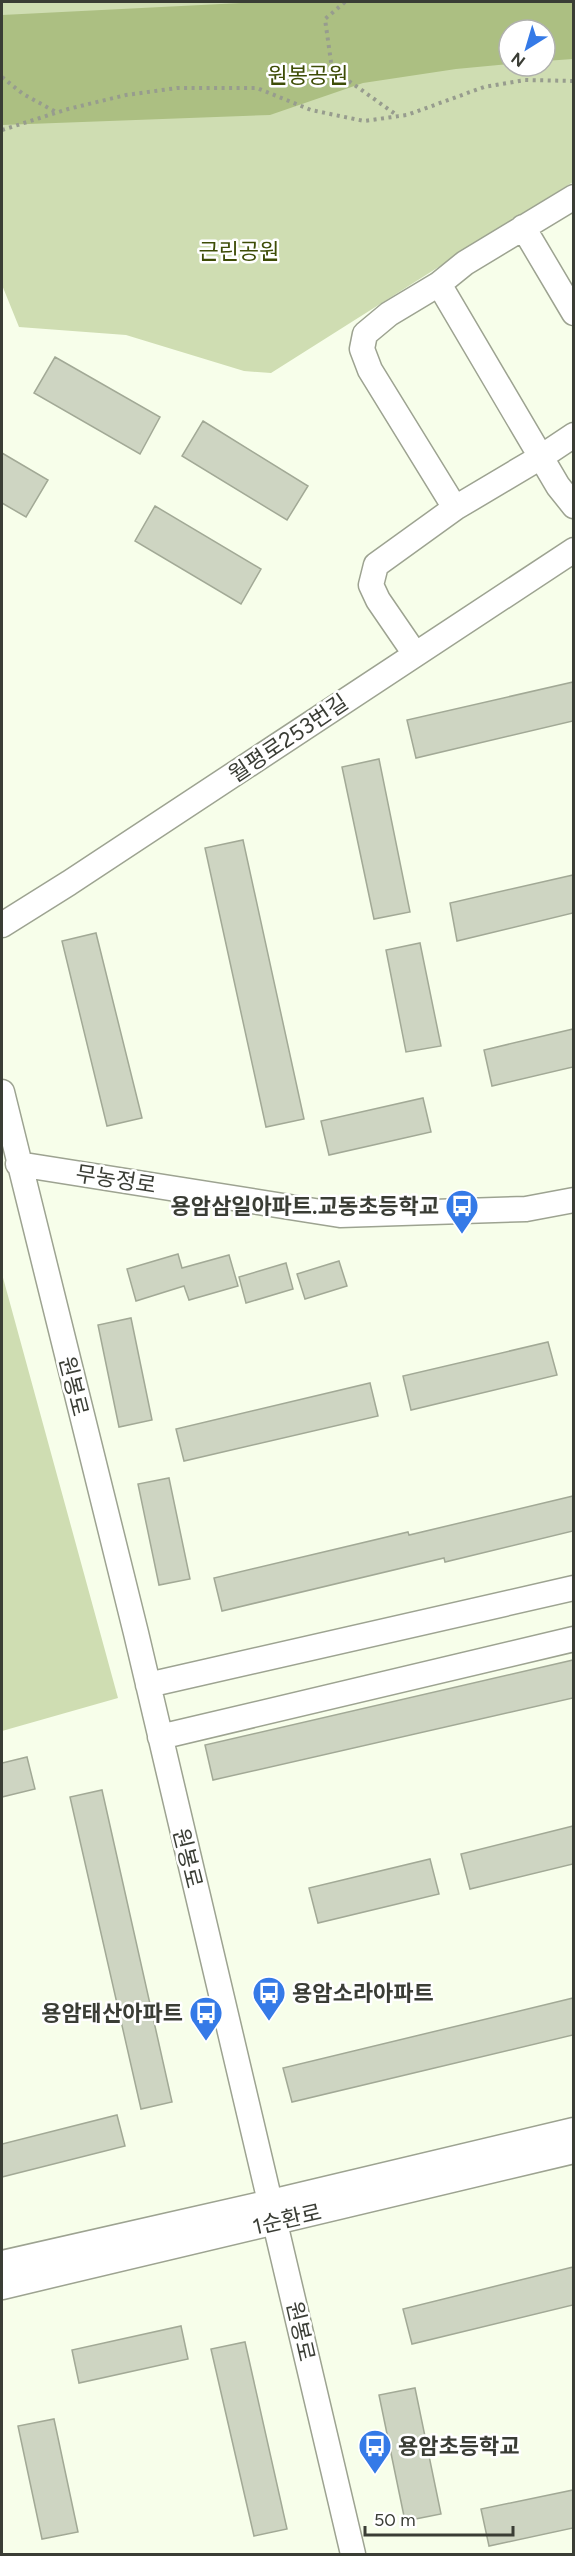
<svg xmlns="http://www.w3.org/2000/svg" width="575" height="2556" font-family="Figtree,'Noto Sans KR',sans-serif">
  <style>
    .green { fill: #cfddb2; fill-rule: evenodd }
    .forest { fill: #acbf82 }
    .building { fill: #ced5c2; stroke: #a2a996; stroke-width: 1.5 }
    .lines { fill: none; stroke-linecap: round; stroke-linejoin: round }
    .minor-casing { stroke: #9da391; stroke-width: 27 }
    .path { stroke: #979c8e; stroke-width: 4; stroke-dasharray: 3 4.5; stroke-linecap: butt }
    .minor { stroke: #fff; stroke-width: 24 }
    .labels { text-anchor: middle; stroke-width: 5; stroke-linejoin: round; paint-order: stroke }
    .park-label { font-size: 22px; fill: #3e4d07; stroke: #fff }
    .street-label { font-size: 22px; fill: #3a3d35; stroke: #fff }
    .poi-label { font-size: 22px; font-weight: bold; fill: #3a3d35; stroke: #fff; text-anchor: end }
  </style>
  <rect width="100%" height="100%" fill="#f7feea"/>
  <path class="green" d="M2,2H573V182L271,373L244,371L126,335L19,327L2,285ZM509,30H545V66H509Z
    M2,1274L118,1698L2,1731Z"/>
  <path class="forest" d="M260,2H573V59L545,61V30H509V64L456,69L363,83L270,115L2,125V15Z"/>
  <path class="building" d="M55,357L160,417L140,454L34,393Z
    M203,421L308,486L287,520L182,456Z
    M2,453L48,480L26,517L2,503Z
    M155,506L261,569L241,604L135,541Z
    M573,682V721L416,758L407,720Z
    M379,759L410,912L374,919L342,767Z
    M243,840L304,1119L266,1127L205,848Z
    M573,875V913L457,941L450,903Z
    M96,933L142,1118L107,1126L62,941Z
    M420,943L441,1046L406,1052L386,950Z
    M573,1029V1067L492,1086L484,1050Z
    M423,1098L431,1132L329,1155L321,1121Z
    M178,1254L182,1268L229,1255L238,1286L189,1300L184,1286L136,1301L127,1269Z
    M339,1261L347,1286L305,1299L297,1274Z
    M286,1263L293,1289L246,1303L239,1277Z
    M131,1318L152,1420L119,1427L98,1325Z
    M548,1342L557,1375L411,1410L403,1376Z
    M370,1383L378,1416L184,1461L176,1429Z
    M169,1478L190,1579L159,1585L138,1484Z
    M573,1496V1531L445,1562L444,1558L222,1611L214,1578L408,1532L409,1535Z
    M573,1660V1698L213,1780L205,1745Z
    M27,1757L35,1789L2,1797V1763Z
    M102,1790L172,2102L141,2109L70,1797Z
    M573,1826V1864L470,1889L461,1854Z
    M430,1859L439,1894L318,1923L309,1888Z
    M573,1998V2035L292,2102L283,2068Z
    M117,2115L125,2146L2,2177V2144Z
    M573,2267V2305L412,2344L403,2309Z
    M181,2326L188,2359L79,2383L72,2350Z
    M245,2342L287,2529L254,2536L211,2349Z
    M415,2388L441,2514L405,2521L379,2395Z
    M54,2419L78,2532L42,2539L18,2426Z
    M573,2490V2528L489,2546L481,2509Z"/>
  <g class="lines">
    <g class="minor-casing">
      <path id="minor" d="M523,227L574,313
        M439,284L558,486L574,506
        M455,508L370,370L362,349L365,334L389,314L439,284L465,263L574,197
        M415,654L378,600L371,585L376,565L455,508L541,457L574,435
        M2,925L69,883L574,550
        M2,1092L136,1633L353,2554
        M18,1164L340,1215L526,1209L574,1200
        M148,1685L574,1588
        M160,1737L574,1639
        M2,2263L271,2202L574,2130
        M2,2287L574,2151"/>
    </g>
    <path class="path" d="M345,2L325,19L332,69L398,116
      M2,77L23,94L56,112
      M2,130L68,109L126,95L177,88H257L311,110L364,121L407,115L484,87L525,80L574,81"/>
    <use href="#minor" class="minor"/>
  </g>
  <defs>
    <g id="bus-pin" transform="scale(1.725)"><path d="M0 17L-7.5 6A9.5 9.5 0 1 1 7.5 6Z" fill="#357ae7" stroke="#fff"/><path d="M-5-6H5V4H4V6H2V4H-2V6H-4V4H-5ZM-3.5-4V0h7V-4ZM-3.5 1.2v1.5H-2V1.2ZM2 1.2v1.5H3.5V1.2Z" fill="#fff"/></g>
  </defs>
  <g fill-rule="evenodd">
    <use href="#bus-pin" x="462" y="1206"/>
    <use href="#bus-pin" x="269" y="1993"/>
    <use href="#bus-pin" x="206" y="2013"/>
    <use href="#bus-pin" x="375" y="2446"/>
  </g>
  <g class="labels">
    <g class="park-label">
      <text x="308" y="83">원봉공원</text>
      <text x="239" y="259">근린공원</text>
    </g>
    <g class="street-label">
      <text transform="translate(288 738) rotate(-34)" y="8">월평로253번길</text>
      <text transform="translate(116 1179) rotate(9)" y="8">무농정로</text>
      <text transform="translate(74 1386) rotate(76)" y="8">원봉로</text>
      <text transform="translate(188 1858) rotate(76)" y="8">원봉로</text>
      <text transform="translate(287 2219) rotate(-13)" y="8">1순환로</text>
      <text transform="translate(301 2331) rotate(77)" y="8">원봉로</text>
    </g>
    <g class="poi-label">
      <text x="439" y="1214">용암삼일아파트.교동초등학교</text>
      <text x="292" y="2001" text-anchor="start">용암소라아파트</text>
      <text x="183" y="2021">용암태산아파트</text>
      <text x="398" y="2454" text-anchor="start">용암초등학교</text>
    </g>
  </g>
  <rect width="575" height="2556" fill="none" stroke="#3a3d35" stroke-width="6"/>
  <g transform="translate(527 48) rotate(217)"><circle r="28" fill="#ffffff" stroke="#b0b1ae" stroke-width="1.5"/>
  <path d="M0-4.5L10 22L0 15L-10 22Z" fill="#357ae7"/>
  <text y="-9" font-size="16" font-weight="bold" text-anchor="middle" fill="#3a3d35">N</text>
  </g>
  <path d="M365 2526v9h148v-9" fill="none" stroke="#3a3d35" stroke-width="3"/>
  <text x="374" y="2526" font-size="18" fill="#3a3d35" stroke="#ffffff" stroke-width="4.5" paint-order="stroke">50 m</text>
</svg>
